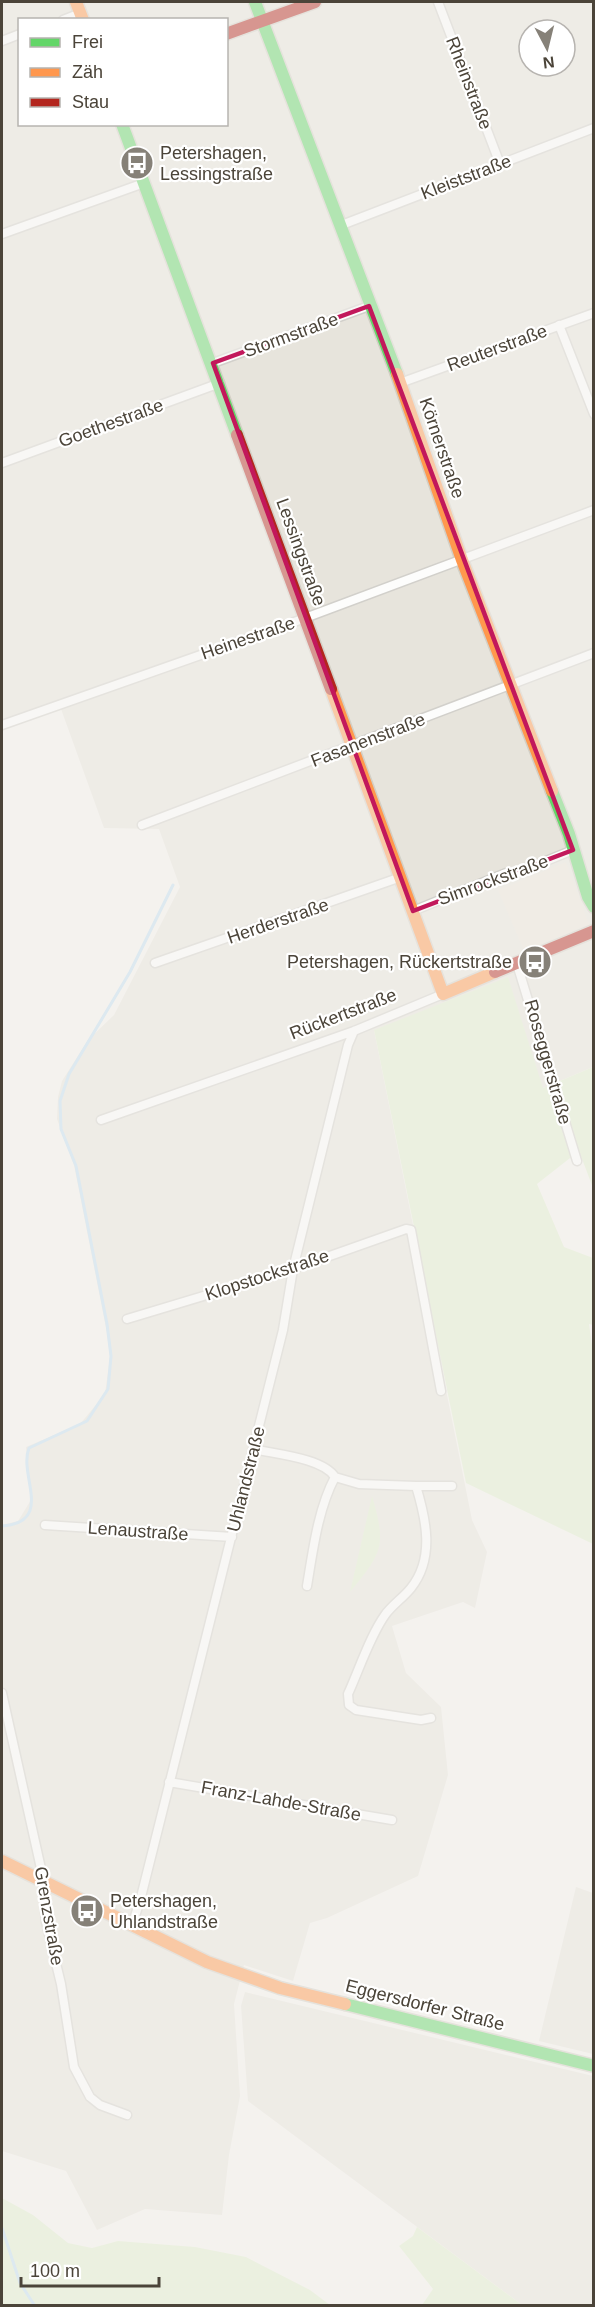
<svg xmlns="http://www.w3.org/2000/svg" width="595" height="2307" font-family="Helvetica,sans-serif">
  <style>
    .residential { fill: #e7e4dc; fill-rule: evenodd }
    .education { fill: #eae5da }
    .green { fill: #e1eecf }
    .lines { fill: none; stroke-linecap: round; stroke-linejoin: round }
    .stream { stroke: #c0ddf1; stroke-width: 3 }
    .street-casing { stroke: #d2d0cb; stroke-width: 11 }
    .fast-casing { stroke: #d3cfc5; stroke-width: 15 }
    .slow-casing { stroke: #d3cfc5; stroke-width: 15 }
    .jam-casing { stroke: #d3cfc5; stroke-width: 15 }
    .street { stroke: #fdfdfc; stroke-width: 8 }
    .fast { stroke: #63d668; stroke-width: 12 }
    .slow { stroke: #ff974d; stroke-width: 12 }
    .jam { stroke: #b3261e; stroke-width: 12 }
    .marked { fill: none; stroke: #c2185b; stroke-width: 4.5; stroke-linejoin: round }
    .labels { text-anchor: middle; stroke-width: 4.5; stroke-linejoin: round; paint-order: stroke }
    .street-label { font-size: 18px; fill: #4b4439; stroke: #fff }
    .poi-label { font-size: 18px; fill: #4b4439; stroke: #fff; text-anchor: start }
  </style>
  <rect width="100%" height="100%" fill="#f4f2ee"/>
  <path class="residential" d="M2,2H593V1067L543,1088L374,1030L472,1520L487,1552L475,1608L463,1602L392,1626L406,1673L441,1707L448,1775L418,1876L327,1918L310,1923L293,1981L244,1965L234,2004L240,2096L229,2155L222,2215L145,2209L97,2230L66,2171L2,2151V1525L18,1521L31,1500L26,1447L80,1424L105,1394L110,1357L107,1333L74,1165L57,1119L58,1097L62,1081L88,1040L114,1015L180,887L159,829L104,828L61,709L2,729ZM20,20H226V124H20ZM529,30H565V66H529Z
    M576,1887L593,1893V2054L539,2041Z
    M245,1992L593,2076V2305H522L248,2101L241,2006Z"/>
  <path class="education" d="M566,862L589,924L524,951L498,890Z"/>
  <path class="green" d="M508,977L543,1088L593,1067V1188L579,1151L537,1184L564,1247L593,1258V1325L589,1324L594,1359L593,1544L466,1483L374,1030Z
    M372,1496C387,1546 382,1553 350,1592Z
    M2,2198L33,2215L68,2243L92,2248L118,2241L195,2247L246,2257L310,2290L330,2305H2Z
    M417,2227L522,2305H422L433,2289L399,2246L413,2236Z"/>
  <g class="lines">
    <path class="stream" d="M2,1526C55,1522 18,1475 29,1448L87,1421L108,1389L111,1356L107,1324L76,1166L61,1129L60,1101L69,1074L130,972L173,885
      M2,2228L20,2283L35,2306"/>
    <g class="street-casing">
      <path id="street" d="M438,2L500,164
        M63,20L81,13
        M2,41L20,34
        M339,226L594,128
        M2,234L144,183
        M559,325L594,414
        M213,363L369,306
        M400,383L594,313
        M2,463L220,383
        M2,725L297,621L594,510
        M142,825L594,653
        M413,911L506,873L519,872L573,850
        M155,963L401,877
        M517,964L577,1161
        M101,1120L354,1031L443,994
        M127,1319L293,1269L406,1229L411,1230L441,1391
        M253,1449C275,1454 323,1458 335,1477L359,1484L416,1486C426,1519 435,1558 411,1588C403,1598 392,1605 385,1615C370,1636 359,1670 348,1694L349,1705L356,1710L421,1720L431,1718
        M416,1486H452
        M45,1525L232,1537
        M307,1586C313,1550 318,1509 335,1477
        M2,1693L42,1873L46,1922L61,1984L74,2067L90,2097L100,2105L127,2115
        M169,1782L392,1820
        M132,1925L140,1901L283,1330L293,1269L348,1045L354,1031"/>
    </g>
    <g class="fast-casing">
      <path id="fast" d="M255,2L397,374
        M122,124L237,435
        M552,791L569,834L588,897L594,907
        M345,2004L594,2066"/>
    </g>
    <g class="slow-casing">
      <path id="slow" d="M76,2L83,20
        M397,374L462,560L552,791
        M331,689L443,994L495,972
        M2,1861L207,1962L280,1988L345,2004"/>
    </g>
    <g class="jam-casing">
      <path id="jam" d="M226,34L315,2
        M237,435L331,689
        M495,972L594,931"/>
    </g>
    <use href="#street" class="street"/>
    <use href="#fast" class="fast"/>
    <use href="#slow" class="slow"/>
    <use href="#jam" class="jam"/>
  </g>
  <path d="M0 0H595V2307H0ZM369,306L573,850L413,911L213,363Z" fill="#f4f2ee" fill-opacity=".55" fill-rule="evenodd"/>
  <path class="marked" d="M369,306L573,850L413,911L213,363Z"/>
  <defs>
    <g id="bus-disc" transform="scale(1.725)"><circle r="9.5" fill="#868178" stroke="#fff"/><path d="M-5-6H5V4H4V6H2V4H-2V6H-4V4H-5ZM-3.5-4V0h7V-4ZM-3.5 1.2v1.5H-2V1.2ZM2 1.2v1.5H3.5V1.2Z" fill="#fff"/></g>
  </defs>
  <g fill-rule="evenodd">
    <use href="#bus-disc" x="137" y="163"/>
    <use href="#bus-disc" x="535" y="962"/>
    <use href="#bus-disc" x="87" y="1911"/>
  </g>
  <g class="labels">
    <g class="street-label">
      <text transform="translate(469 83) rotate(69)" y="6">Rheinstraße</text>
      <text transform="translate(466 177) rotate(-21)" y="6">Kleiststraße</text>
      <text transform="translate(291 335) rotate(-20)" y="6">Stormstraße</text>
      <text transform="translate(497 348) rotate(-20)" y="6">Reuterstraße</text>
      <text transform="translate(111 423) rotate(-20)" y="6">Goethestraße</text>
      <text transform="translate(442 448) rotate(71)" y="6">Körnerstraße</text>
      <text transform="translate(301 552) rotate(70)" y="6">Lessingstraße</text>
      <text transform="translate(248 638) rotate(-19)" y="6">Heinestraße</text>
      <text transform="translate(368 740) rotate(-21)" y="6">Fasanenstraße</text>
      <text transform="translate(493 880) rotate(-20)" y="6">Simrockstraße</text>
      <text transform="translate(278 921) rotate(-19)" y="6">Herderstraße</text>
      <text transform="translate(343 1014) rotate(-21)" y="6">Rückertstraße</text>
      <text transform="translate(548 1062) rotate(74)" y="6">Roseggerstraße</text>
      <text transform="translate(267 1275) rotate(-18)" y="6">Klopstockstraße</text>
      <text transform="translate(246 1479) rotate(-76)" y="6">Uhlandstraße</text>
      <text transform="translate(138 1531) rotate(4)" y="6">Lenaustraße</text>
      <text transform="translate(281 1801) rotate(10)" y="6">Franz-Lahde-Straße</text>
      <text transform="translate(49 1916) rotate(80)" y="6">Grenzstraße</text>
      <text transform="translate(425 2005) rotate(14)" y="6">Eggersdorfer Straße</text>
    </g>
    <g class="poi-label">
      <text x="160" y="159">Petershagen,<tspan x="160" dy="21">Lessingstraße</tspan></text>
      <text x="512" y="968" text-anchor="end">Petershagen, Rückertstraße</text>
      <text x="110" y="1907">Petershagen,<tspan x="110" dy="21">Uhlandstraße</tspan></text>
    </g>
  </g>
  <rect width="595" height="2307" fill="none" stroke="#4b4439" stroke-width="6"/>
  <rect x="18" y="18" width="210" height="108" fill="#ffffff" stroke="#b7b4b0" stroke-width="1.5"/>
  <rect x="30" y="38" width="30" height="9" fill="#63d668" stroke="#b7b4b0" stroke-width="1.5"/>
  <text x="72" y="48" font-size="18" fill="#4b4439">Frei</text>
  <rect x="30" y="68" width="30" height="9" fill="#ff974d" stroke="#b7b4b0" stroke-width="1.5"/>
  <text x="72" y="78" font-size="18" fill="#4b4439">Zäh</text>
  <rect x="30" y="98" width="30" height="9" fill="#b3261e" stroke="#b7b4b0" stroke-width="1.5"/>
  <text x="72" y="108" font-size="18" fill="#4b4439">Stau</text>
  <g transform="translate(547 48) rotate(173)"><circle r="28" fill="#ffffff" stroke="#b7b4b0" stroke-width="1.5"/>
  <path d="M0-4.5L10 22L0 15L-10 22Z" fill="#868178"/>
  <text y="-9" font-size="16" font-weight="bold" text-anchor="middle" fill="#4b4439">N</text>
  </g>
  <path d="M21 2277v9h138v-9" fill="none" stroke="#4b4439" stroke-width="3"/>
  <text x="30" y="2277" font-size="18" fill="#4b4439" stroke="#ffffff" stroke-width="4.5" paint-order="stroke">100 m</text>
</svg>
